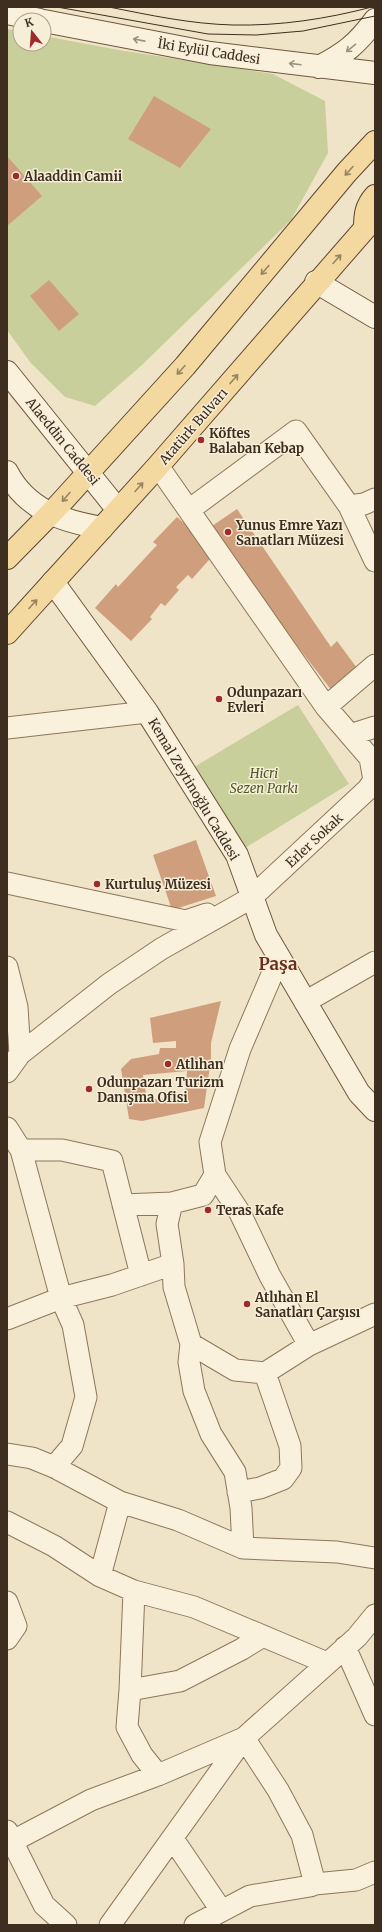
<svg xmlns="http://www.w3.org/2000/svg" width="382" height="1932" font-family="Merriweather,serif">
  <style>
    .green { fill: #c9cf9b }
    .building { fill: #cf9f7d; fill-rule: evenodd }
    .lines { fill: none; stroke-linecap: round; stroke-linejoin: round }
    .street-casing { stroke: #8d765c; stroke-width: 23 }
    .secondary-casing { stroke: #6f573f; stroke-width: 24 }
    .primary-casing { stroke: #5b4430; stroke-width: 24 }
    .street { stroke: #faf1dc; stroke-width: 21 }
    .secondary { stroke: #faf1dc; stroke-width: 22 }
    .primary { stroke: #f3d9a0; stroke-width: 22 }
    .tram { stroke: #3d2e20; stroke-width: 1 }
    .oneway { stroke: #9c907e }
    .oneway2 { stroke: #988460 }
    .poi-dot { fill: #9e2a2b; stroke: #f7eed8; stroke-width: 1.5 }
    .labels { text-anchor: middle; stroke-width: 3; stroke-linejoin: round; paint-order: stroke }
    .street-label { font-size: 13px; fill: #3d2e20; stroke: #f7eed8 }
    .poi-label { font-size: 13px; font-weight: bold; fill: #3d2e20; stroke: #f7eed8; text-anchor: start }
    .park-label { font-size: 13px; font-style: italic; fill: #4d5a26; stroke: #f7eed8 }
    .district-label { font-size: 17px; font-weight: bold; fill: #6b2e1e; stroke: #f7eed8 }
  </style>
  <rect width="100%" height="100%" fill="#f0e4c8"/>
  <path class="green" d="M7,29L20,31V44H44V36L119,50L273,74L325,101L328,153L291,220L142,365L95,406L65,397L30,362L7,330Z
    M298,705L349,784L242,850L194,767Z"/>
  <path class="building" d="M154,96L211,129L180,168L128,139Z
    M7,156L42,196L7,226Z
    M49,280L79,314L59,331L30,296Z
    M237,509L331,647L337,641L357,668L332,691L278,621L212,526Z
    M177,517L216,552L192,579L188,575L176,587L179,590L165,606L161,603L150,617L152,619L131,641L95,608L116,584L118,587L157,545L153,542Z
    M196,840L216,896L172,910L153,855Z
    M221,1001L211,1043V1059L204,1108L142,1121L129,1119L121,1069L131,1059L159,1054L160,1048H176V1041L153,1043L150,1018ZM187,1071L185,1097L147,1100L143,1075Z
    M7,1033H12L10,1052H7Z"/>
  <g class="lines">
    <g class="street-casing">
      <path id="street" d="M349,506L364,504L375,499
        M189,510L296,431L349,506L375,561
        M326,707L375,665
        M7,728L147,712
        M350,735L375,727
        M7,883L186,921L207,914
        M7,967L17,1007L20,1054
        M305,1002L375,962
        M7,1072L20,1054L109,984L161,949L251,898L368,789L374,780L370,758L326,707L158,466
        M7,1128L21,1150H62L112,1161L141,1275
        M21,1150L61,1298L112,1285L173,1264
        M215,1175L240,1213L270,1276L309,1345
        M123,1205L172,1203
        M7,1319L61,1298L73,1325L86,1397L72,1446L54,1467
        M191,1344L174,1287L173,1264L167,1224L172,1203L203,1195L215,1175L210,1142L240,1049L279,958
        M7,1454L32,1458L54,1467L120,1502L178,1520L243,1548L337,1552L375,1558
        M238,1492L260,1488L283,1479L291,1468L290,1446L265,1373
        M7,1522L54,1546L100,1576L134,1591L194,1607L327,1663
        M243,1548L241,1508L235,1472L211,1434L194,1391L189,1362L191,1344L235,1370L265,1373L309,1345L375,1314
        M100,1576L120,1502
        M134,1591L130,1690L127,1727L142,1755L158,1775
        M7,1602L16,1626L7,1639
        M345,1647L375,1715
        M130,1690L180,1681L242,1649L263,1636
        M7,1831L44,1905L66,1925
        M173,1839L221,1910
        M13,1841L91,1800L158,1775L244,1738L278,1790L302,1835L315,1884
        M110,1925L244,1738L357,1637L375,1615
        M195,1925L250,1896L310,1886L315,1884L356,1880L375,1872"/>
    </g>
    <g class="secondary-casing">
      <path id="secondary" d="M7,13L40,20
        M44,21L210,53L375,73
        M319,67C346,53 357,44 375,20
        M316,282L375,317
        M7,372L118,510
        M7,472C27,510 62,521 102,528
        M53,582L147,712L237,855L266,935L359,1093L375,1110"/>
    </g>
    <g class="primary-casing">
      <path id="primary" d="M365,228C365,215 366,206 375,196
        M7,558L57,507L185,366L347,172L375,142
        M7,633L158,466L375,217"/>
    </g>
    <use href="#street" class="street"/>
    <use href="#secondary" class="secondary"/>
    <use href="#primary" class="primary"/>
    <path class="tram" d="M57,7L208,34L256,35L303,31L375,16
      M109,7C149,15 191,24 233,25C280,26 326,19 372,7"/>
  </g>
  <defs><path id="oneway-shaft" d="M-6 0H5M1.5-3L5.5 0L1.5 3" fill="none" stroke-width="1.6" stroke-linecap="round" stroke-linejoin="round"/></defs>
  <g class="oneway">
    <use href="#oneway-shaft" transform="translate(139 40) rotate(-169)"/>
    <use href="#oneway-shaft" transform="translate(351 48) rotate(141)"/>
    <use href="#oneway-shaft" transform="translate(295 64) rotate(-173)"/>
  </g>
  <g class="oneway2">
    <use href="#oneway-shaft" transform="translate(349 171) rotate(132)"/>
    <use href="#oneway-shaft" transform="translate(337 259) rotate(-48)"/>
    <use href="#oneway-shaft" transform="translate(265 270) rotate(130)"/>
    <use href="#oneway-shaft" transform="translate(181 370) rotate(132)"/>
    <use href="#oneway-shaft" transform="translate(234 379) rotate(-49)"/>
    <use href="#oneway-shaft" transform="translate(139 487) rotate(-48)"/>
    <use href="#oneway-shaft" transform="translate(66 497) rotate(131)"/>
    <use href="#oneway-shaft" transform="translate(33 604) rotate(-48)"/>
  </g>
  <g class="poi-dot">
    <circle cx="16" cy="176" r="4"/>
    <circle cx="201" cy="440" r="4"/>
    <circle cx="228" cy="532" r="4"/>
    <circle cx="219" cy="699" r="4"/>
    <circle cx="97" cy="884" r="4"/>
    <circle cx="168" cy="1064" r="4"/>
    <circle cx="89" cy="1089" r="4"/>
    <circle cx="208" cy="1210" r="4"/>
    <circle cx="247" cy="1304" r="4"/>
  </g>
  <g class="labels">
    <g class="street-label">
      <text transform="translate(209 51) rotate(9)" y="5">İki Eylül Caddesi</text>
      <text transform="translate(193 426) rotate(-49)" y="5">Atatürk Bulvarı</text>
      <text transform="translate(63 441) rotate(51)" y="5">Alaeddin Caddesi</text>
      <text transform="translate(194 789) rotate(59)" y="5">Kemal Zeytinoğlu Caddesi</text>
      <text transform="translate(314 840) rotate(-43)" y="5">Erler Sokak</text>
    </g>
    <g class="poi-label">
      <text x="24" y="181">Alaaddin Camii</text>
      <text x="209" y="438">Köftes<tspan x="209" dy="15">Balaban Kebap</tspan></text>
      <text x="236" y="530">Yunus Emre Yazı<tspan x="236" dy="15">Sanatları Müzesi</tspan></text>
      <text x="227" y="697">Odunpazarı<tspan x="227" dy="15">Evleri</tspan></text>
      <text x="105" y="889">Kurtuluş Müzesi</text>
      <text x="176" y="1069">Atlıhan</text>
      <text x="97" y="1087">Odunpazarı Turizm<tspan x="97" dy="15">Danışma Ofisi</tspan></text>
      <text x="216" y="1215">Teras Kafe</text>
      <text x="255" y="1302">Atlıhan El<tspan x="255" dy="15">Sanatları Çarşısı</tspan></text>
    </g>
    <g class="park-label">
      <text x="264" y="778">Hicri<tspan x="264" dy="15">Sezen Parkı</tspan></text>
    </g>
    <g class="district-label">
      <text x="278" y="970">Paşa</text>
    </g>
  </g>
  <rect width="382" height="1932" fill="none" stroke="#3d2e20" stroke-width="16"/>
  <g transform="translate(32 32) rotate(343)"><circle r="19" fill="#f7eed8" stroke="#ada18e"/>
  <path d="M0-3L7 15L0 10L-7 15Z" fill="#9e2a2b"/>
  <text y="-6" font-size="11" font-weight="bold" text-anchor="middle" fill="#3d2e20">K</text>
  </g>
</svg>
